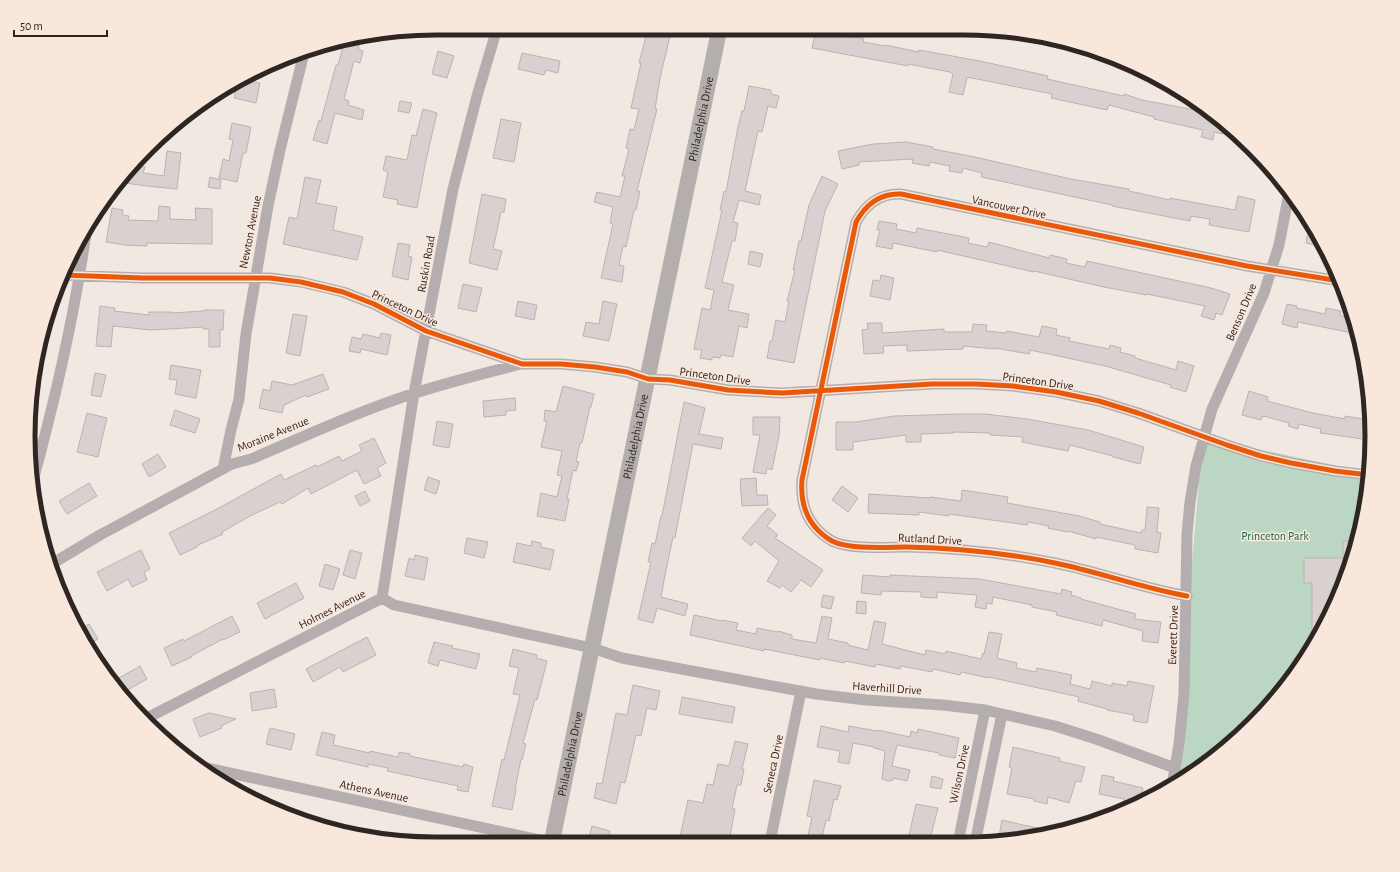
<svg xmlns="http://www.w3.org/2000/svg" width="1400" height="872" font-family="'Alegreya Sans',sans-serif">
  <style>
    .green { fill: #bcd6c4 }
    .building { fill: #d8d1d0; stroke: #bab3b2 }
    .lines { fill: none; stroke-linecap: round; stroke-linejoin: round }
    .minor { stroke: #b4afae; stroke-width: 11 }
    .secondary { stroke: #b4aeac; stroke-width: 16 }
    .cycleway-casing { stroke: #f9e7db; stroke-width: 8 }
    .cycleway { stroke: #e8590c; stroke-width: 5 }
    .labels { text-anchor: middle; stroke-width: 3; stroke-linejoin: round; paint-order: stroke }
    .street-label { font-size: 12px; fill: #2d2622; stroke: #f9e7db }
    .park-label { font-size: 12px; fill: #186649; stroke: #f9e7db }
    .rim { fill: none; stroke: #2d2622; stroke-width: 5 }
  </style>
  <rect width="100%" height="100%" fill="#f2e8e2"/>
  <path class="green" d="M1203,437L1369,473L1358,542L1330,617L1288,685L1233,743L1172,786Z"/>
  <path class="building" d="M816,31L851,38V36L864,39L863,42L885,46V45L919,52V50L980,61L1048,76L1047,79L1124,96V94L1142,100L1195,110L1196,107L1207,109L1213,112L1225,124L1223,134L1214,132L1213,140L1201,137L1203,130L1154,119V117L1109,105L1107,110L1051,98L1052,94L967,77L963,95L949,92L953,74L950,72L908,64V66L812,48Z
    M647,32H671L660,78L655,109H657L637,191H640L636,210H634L626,247L623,246L619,265L624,266L622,282L601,278L613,224L610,223L613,207L594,202L597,192L620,197L625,176H622L629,149L626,148L630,129L634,130L639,109L631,108L641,63H639Z
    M351,39L360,41L358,49L363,51L360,63L354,61L344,99L349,101L348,105L364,110L362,120L335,113L327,144L313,140L319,120L321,121L336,65H338L345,40Z
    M438,51L454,56L447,78L432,74Z
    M522,53L560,61L558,73L546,70L544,75L518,69Z
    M244,80L260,83L256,103L234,98L237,83Z
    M749,86L771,90V94L779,96L776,108L768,106L762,132L758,131L745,191L761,195L759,205L739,200L733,222L738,223L735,241H732L722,282L734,285L728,310L749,314L747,328L739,326L733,357L721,355L720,358L712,357V360L700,358L702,350L694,349L702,308L710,310L714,290L705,288L722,210H720L724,191L726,192L738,127L742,111H744Z
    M400,101L412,103L409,113L398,111Z
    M423,109L437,113L426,160L417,208L397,204L398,200L383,197L388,172L383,170L386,156L407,160L412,135L416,136Z
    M501,119L521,123L514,162L493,158Z
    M232,123L251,127L246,153H243L237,182L219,178L223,159L229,161L233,140L229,139Z
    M906,142L933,147V149L975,157L1071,179L1129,189V191L1170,200V198L1235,210L1238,196L1255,200L1249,232L1209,225L1210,219L1191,216L1190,221L1112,206V205L981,177L982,173L963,168L962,173L949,171L950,166L930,162L929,166L912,163L913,159L859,162V165L842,169L838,151L873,144Z
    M167,151L181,153L177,189L147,186L125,183L127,172L134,165L145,167L143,173L164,176Z
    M822,176L838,184L825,211L794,363L767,358L770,341H772L776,320L785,322L789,301H787L795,270H793L799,241H801L809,205Z
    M210,177L221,180L220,189L208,187Z
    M305,177L321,180L316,203L337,207L333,230L363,237L357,260L283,244L289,217L297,219Z
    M482,194L506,199L504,212H501L493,249L502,251L497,270L469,263Z
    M159,206L170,207V219L196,220L195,208L212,209V244L147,243V246L125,245L106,242L112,208L123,210L122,215L129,216L128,220L158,221Z
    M879,221L897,224L896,229L916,233L917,228L959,236L969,238L968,243L987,247L989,242L1049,258L1050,255L1067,259L1066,263L1085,267L1087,261L1211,288L1230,294L1222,315L1216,313L1214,320L1201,316L1205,306L1162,297L1146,294V295L1104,287L1034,271V272L937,250V252L893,243L892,249L876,246L880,230H877Z
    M1310,222L1317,232L1324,247L1306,243Z
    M398,243L410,245L408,256L412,257L408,280L392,276Z
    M750,251L763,254L760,267L748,264Z
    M881,275L894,278L890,300L870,296L873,280L880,281Z
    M463,284L482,288L476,312L458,308Z
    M518,301L537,305L534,320L515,316Z
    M603,301L617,304L609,341L583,336L586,322L599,324Z
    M1287,304L1297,306L1296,308L1325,314L1326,308L1341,311L1340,316L1354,318L1357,334L1298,322L1297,328L1282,324Z
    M100,306L115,308L114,311L149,315V312H171V313L204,311V310H224L223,330L220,329V347H209V329H203V327L151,330L113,326L111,347L96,346Z
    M293,314L307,316L300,356L286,353Z
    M867,323H882V333L944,329V332H972L973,324L987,325L986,331L1006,333L1007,331L1039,337L1042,326L1057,329L1056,335L1070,338L1069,341L1109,349L1110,345L1121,348L1120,352L1135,356V358L1176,370L1178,361L1194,366L1186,392L1170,387L1171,385L1105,366L1030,350L1029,354L995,348V349L963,346V349L907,351V345L883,346L884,353L864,354L862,330L868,329Z
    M381,333L391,335L387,355L361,349L360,353L349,351L352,337L361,339L363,334L380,338Z
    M171,365L201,370L196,398L175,394L177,380L169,379Z
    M95,373L106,375L101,397L91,395Z
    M323,374L329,389L307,397L306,395L284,405L282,413L259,408L263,389L270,391L272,381L292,385Z
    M563,386L594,394L591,407H590L582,443H580L576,461L579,462L576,471L573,470L567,499H569L565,521L537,516L541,493L557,497L562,476L557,475L562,451L541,447L547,421H544L545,410L556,412Z
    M1249,391L1268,397L1267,401L1313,413L1345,419V416L1370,420V440L1320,433L1321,429L1299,424L1298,429L1288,426L1289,423L1263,416L1261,420L1242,415Z
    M515,398L516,410L506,411V415L484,417L483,401Z
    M684,402L705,408L699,434L723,438L721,449L693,444L675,538L673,537L665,575L661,597L688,604L685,616L657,608L653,623L638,619L651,562H648L652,543L655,544L661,516H662Z
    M175,410L200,419L195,433L170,425Z
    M87,413L107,418L98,457L77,452Z
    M960,414H985L1027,419L1088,430L1144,447L1140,464L1113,457V456L1070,445L1068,451L1022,442L1023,437L990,435V433L954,432V433L921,434V442H906V435L853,442V450H836V422H856L894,416Z
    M753,417H780L779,436L772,470L767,468L766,474L753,472L760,435H753Z
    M437,421L453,424L449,448L433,445Z
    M374,438L386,463L377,468L381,476L364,484L357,470L311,494L308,488L282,504L280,502L250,516L222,532L223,534L196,546L197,547L180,555L169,533L215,510L281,474L284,480L316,465L317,467L339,456L342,461L362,451L359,445Z
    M158,454L166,467L149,477L142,464Z
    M428,477L440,481L436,494L424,490Z
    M756,478L757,495H767L768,505L742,506L740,479Z
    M89,483L97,496L67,514L59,501Z
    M842,486L858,498L848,512L832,500Z
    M962,490L1008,497L1007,503L1079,516L1100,522V524L1141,533L1142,530H1145L1147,507L1159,508L1157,532L1161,533L1158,553L1135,549V545L1096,537V539L1068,531L1067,532L1048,528L1049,526L1028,522L1027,525L949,514V516L919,512V515L868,513L869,494L930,498V497L961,501Z
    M365,491L370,501L360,506L355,496Z
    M768,508L776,515L767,526L778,535L775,538L823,570L811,587L801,580L791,592L782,585L780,588L767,581L779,561L755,541L751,546L742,538Z
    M467,538L488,542L484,558L464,553Z
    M532,541L541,543V547L554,550L550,570L513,562L517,543L531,546Z
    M1343,541H1358L1330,617L1321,631H1312V583H1304V558H1343Z
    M141,550L150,569L144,572L147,580L132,587L128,579L107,591L97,572Z
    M350,550L362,553L355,579L343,575Z
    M415,555L428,558L424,580L405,576L409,558L414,560Z
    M325,564L340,569L333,590L319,586Z
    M863,575L890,577V575L980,579L1061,594L1062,589L1072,592L1071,595L1081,598V599L1136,614L1134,619L1161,622L1158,643L1142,641L1143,631L1103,620L1102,626L1056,615L1057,612L1032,607V605L993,597L992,604L987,603L986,609L975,607L977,595L937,592V598L921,597V592L882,591L881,595L861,593Z
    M296,583L304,598L265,619L257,603Z
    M823,595L834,597L831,609L821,607Z
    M857,601L866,602V614L856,613Z
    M694,615L722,621V620L738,623L736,630L756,634L757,628L777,632L778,631L792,635V639L816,643L822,616L832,618L828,639L848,643V645L868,650L874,621L886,623L882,644L925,655L926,650L945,654L946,651L981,659L983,653L984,654L989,632L1002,634L997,658L1017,663L1016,668L1036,672L1037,668L1072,675L1070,684L1090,689L1092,681L1112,686V683L1127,686L1128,681L1154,686L1147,723L1133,721L1134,715L1107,710V709L1078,701L1079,697L989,677V678L961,672L960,675L933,669L932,672L901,666L900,669L876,664L875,667L845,661L844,663L820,658V660L764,649V651L690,635Z
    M232,616L240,632L223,640V639L191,656L192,657L172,666L164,648L183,639L184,641Z
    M89,624L98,639L87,645L79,630Z
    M367,637L376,655L343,672L340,667L313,682L306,669Z
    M434,642L453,646L452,648L480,654L476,669L440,660L438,666L428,663Z
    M513,649L537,655L536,658L547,661L537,700L535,699L523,743L526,744L522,760L521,759L515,790H516L512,810L492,806L502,759L504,760L520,695L513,694L519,668L509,666Z
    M140,666L147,679L124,692L117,679Z
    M633,685L660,691L656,710L647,708L641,736L636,735L625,783L621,782L616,804L594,798L597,783L602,784L616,713L627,715Z
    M274,689L277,707L252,711L250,693Z
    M682,697L735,707L732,723L679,714Z
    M209,713L236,719L221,726L222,728L200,737L193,719Z
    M821,726L848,732L849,726L877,731L878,730L910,737L911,731L917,733L918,729L959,738L955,758L939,755V753L897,745L892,766L910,770L907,781L893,778V780L889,781L882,779L885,751L874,748V747L853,743L849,764L838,762L840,751L817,747Z
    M270,728L295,734L291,750L266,744Z
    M322,732L335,735L333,745L370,753V751L398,757L399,752L410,754V756L463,767L464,764L473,767L468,792L457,790L458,786L387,771L388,768L368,764V767L316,755Z
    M735,741L748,744L742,769H744L741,785H737L732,809H735L729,842H703L680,837L688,800L703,803L707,784L713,785L718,764L729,766Z
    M1013,747L1060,758L1059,761L1085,767L1081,782L1076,781L1069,803L1048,797L1047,804L1034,801V799L1007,794L1012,768L1009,767Z
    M1102,775L1114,777L1113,781L1143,788L1140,802L1132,806L1123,804L1124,799L1099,794Z
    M932,776L943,779L941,789L930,787Z
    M814,780L841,786L837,800L834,799L829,821L826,820L821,842L807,840L812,817L807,816Z
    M916,804L938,808L929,843H920L908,840Z
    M1002,820L1023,825L1053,831L998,842Z
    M592,826L610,831L607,841H588Z"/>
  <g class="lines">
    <path class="minor" d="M1003,31L1071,46
      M63,275L143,278H270L301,282L343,292L374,304L426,331L522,364H561L595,367L627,372L648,379L670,380L728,390L782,393L932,384H976L1013,386L1056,392L1099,401L1138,413L1227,445L1261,456L1291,463L1335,471L1369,475
      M223,469L231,430L239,399L246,334L268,206L280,150L305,49
      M31,488C55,401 75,314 87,226
      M50,565L100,535L232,464L251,459C305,436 359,411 415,393C450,382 485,373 521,364
      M1187,596C1142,588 1099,572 1055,563C1006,553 956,548 907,547C887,547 850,550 832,541C808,527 800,506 802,480L856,222C866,204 880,193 901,194L1247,266L1340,281
      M382,598L394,605L592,648L622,658L816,694L866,700L943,705L985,710L1055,726L1096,739L1175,768
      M382,598L414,393L453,189L477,96L496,32
      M145,719L382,598
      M198,766L544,841
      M1172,786L1179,744L1184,694L1187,534L1190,502L1196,466L1212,409L1264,293L1279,245L1289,193
      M770,842L801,691
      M958,843L985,710
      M975,843L1002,714"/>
    <path class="secondary" id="s1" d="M552,841L719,31"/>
    <g class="cycleway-casing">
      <path id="cycleway" d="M63,275L143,278H270L301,282L343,292L374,304L426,331L522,364H561L595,367L627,372L648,379L670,380L728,390L782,393L932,384H976L1013,386L1056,392L1099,401L1138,413L1227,445L1261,456L1291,463L1335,471L1369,475
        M1187,596C1142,588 1099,572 1055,563C1006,553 956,548 907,547C887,547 850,550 832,541C808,527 800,506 802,480L856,222C866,204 880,193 901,194L1247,266L1340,281"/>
    </g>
    <use href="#cycleway" class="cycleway"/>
  </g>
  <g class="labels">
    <g class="street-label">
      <text dy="4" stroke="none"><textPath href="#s1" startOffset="737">Philadelphia Drive</textPath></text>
      <text transform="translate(1009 207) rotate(12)" y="4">Vancouver Drive</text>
      <text transform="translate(250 232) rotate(-79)" y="4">Newton Avenue</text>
      <text transform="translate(426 264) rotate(-80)" y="4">Ruskin Road</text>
      <text transform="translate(405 308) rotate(25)" y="4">Princeton Drive</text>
      <text transform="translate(1241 312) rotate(-67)" y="4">Benson Drive</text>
      <text transform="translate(715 376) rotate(8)" y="4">Princeton Drive</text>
      <text transform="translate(1038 381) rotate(8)" y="4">Princeton Drive</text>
      <text transform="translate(273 434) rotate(-22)" y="4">Moraine Avenue</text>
      <text dy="4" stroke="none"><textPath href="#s1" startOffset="413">Philadelphia Drive</textPath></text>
      <text transform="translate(930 539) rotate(3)" y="4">Rutland Drive</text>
      <text transform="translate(332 609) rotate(-27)" y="4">Holmes Avenue</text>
      <text transform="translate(1173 635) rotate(-88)" y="4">Everett Drive</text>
      <text transform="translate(887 688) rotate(4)" y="4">Haverhill Drive</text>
      <text dy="4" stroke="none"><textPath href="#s1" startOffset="89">Philadelphia Drive</textPath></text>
      <text transform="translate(773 764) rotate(-78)" y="4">Seneca Drive</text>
      <text transform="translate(959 774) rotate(-78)" y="4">Wilson Drive</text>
      <text transform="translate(374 791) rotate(12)" y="4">Athens Avenue</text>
    </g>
    <g class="park-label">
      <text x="1275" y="540">Princeton Park</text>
    </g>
  </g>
  <path d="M0 0H1400V872H0ZM436 35H964A401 401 0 0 1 1365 436V436A401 401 0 0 1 964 837H436A401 401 0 0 1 35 436V436A401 401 0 0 1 436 35Z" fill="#f9e7db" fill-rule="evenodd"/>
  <path class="rim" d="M436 35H964A401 401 0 0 1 1365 436V436A401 401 0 0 1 964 837H436A401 401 0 0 1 35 436V436A401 401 0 0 1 436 35Z"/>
  <path d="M14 30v6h93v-6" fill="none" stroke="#2d2622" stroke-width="2"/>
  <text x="20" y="30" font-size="12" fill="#2d2622" stroke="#f9e7db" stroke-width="3" paint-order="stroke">50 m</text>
</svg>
